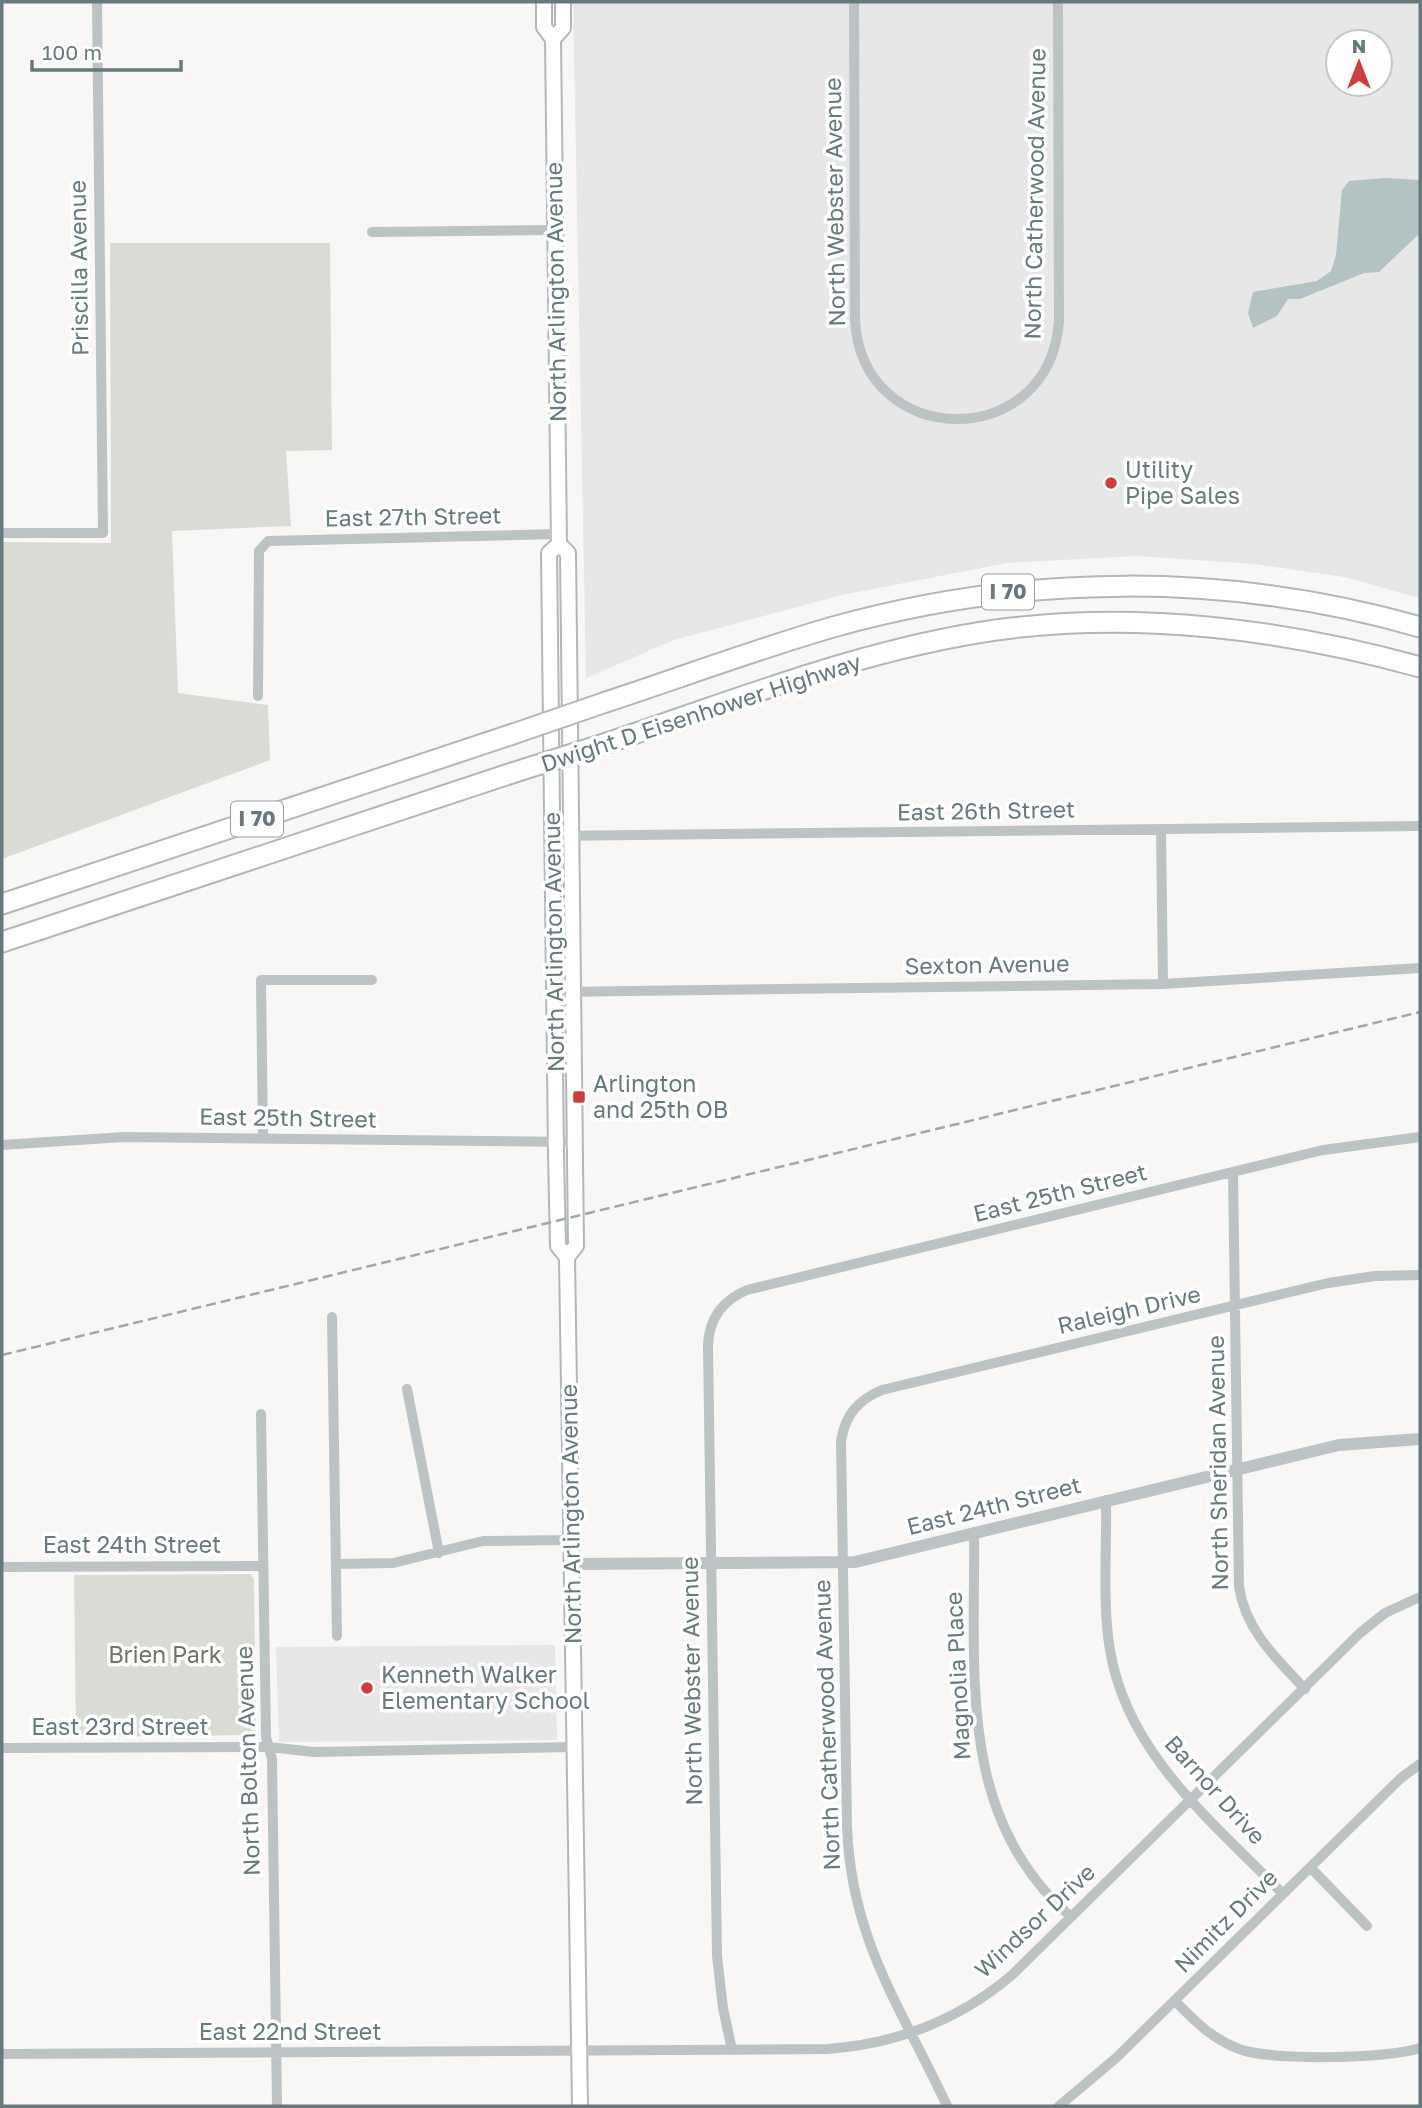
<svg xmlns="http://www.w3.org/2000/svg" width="1422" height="2108" font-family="'Golos Text',sans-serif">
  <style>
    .built { fill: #e6e7e6; fill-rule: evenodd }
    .green { fill: #d9dcd5 }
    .water { fill: #b3c3c3 }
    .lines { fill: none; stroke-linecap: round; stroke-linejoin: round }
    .secondary-casing { stroke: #b0b8ba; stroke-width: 18 }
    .motorway-casing { stroke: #b1b7b8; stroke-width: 23 }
    .minor { stroke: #bdc3c5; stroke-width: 10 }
    .tertiary { stroke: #bdc3c5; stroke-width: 12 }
    .secondary { stroke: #fff; stroke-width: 14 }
    .motorway { stroke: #fff; stroke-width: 19 }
    .rail { stroke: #9ea7a9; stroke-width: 2.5; stroke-dasharray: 10 5; stroke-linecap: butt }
    .motorway-bridge-casing { stroke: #b1b7b8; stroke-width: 23; stroke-linecap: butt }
    .motorway-bridge { stroke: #fff; stroke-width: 19 }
    .poi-dot { fill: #d13d3d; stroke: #fff; stroke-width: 2.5 }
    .labels { text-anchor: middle; stroke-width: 7; stroke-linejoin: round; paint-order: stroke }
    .shield { fill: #fff; stroke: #94a1a4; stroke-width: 2 }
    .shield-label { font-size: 21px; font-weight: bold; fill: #66797d }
    .street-label { font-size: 23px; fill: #66797d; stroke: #fff }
    .poi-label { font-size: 23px; fill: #66797d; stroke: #fff; text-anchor: start }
    .park-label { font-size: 23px; fill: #6c7664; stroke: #fff }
  </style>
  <rect width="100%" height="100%" fill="#f8f7f6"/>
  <path class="built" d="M573,2H1420V598L1344,577L1255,564L1136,556L1007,563L842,595L674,640L586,678ZM1338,42H1380V84H1338Z
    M555,1645L557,1740L279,1742L276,1647Z"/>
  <path class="green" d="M110,243H330L332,450L286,451L291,526L172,531L178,693L268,705L270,760L2,859V542L111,543Z
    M251,1574L254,1580L256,1735L76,1737L74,1575Z"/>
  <path class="water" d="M1385,178L1420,180V233L1379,272L1364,273L1300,299H1288L1277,316L1253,328L1248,313L1253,292L1317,281L1331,271L1336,255L1342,190L1349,181Z"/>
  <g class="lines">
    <g class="secondary-casing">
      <path id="secondary" d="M544,2V27L553,39L559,544L568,553L576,1246L567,1257
        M553,39L563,28V2
        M559,544L549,553L556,1154L558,1246L567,1257L580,2106"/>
    </g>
    <g class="motorway-casing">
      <path id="motorway" d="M606,702C682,677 757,649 833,627C1025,573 1229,572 1420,627
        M610,742C736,700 863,649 996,630C1137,611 1284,629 1420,667
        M2,904L513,734
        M2,942L512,773"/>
    </g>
    <path class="minor" d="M854,2L855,319C861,451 1050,453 1059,321L1058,2
      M372,232L555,230
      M2,533H103L97,2
      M258,696L259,551L268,541L559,534
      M1161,830L1163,984
      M553,836L1420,826
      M554,992L1163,984L1420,968
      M263,1139L261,980H372
      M2,1145L124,1137L575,1142
      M1233,1172L1239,1587C1246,1631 1276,1658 1305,1689
      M332,1317L337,1636
      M407,1389L439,1553
      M261,1414L266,1737L272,1759L277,2106
      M1106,1500C1107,1549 1102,1602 1110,1650C1127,1754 1213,1822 1283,1894
      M974,1532C976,1669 955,1817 1071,1917
      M336,1564L393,1563L483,1541L571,1540
      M2,1567L263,1566
      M2,1748L269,1747L314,1752L574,1747
      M1311,1868L1367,1926
      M1175,2001C1195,2021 1212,2039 1239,2049C1271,2061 1388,2059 1420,2048
      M732,2050L723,2008L717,1956L708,1345C709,1319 723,1300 747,1290L1323,1150L1420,1137
      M2,2054L827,2049C896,2044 959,2020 1012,1975L1360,1633L1385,1613L1420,1597
      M947,2106C901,2007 851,1940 847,1826L841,1441C845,1415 858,1400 882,1390L1328,1283L1375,1276L1420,1275
      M1059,2106L1116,2058L1401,1778L1420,1764"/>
    <path class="tertiary" d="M572,1564L855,1562L1339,1445L1420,1439"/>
    <use href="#secondary" class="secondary"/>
    <use href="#motorway" class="motorway"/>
    <path class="rail" d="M2,1355L1420,1012"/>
    <g class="motorway-bridge-casing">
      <path id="motorway-bridge" d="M513,734L606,702
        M512,773L610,742"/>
    </g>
    <use href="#motorway-bridge" class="motorway-bridge"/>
  </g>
  <g class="poi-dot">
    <circle cx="1111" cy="483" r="7"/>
    <rect x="572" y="1090" width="14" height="14" rx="3.5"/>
    <circle cx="367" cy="1688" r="7"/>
  </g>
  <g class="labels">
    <g class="shield">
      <rect x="982" y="574.5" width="52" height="35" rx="5"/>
      <rect x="231" y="801.5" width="52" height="35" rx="5"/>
    </g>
    <g class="shield-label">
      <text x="1008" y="599">I 70</text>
      <text x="257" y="826">I 70</text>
    </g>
    <g class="street-label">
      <text transform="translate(1035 194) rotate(-89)" y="8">North Catherwood Avenue</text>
      <text transform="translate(835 202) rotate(-91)" y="8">North Webster Avenue</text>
      <text transform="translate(79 268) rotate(-91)" y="8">Priscilla Avenue</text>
      <text transform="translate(556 292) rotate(-91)" y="8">North Arlington Avenue</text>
      <text transform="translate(413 517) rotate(-1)" y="8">East 27th Street</text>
      <text transform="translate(701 713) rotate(-18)" y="8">Dwight D Eisenhower Highway</text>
      <text transform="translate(986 811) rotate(-1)" y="8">East 26th Street</text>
      <text transform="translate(554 942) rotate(-91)" y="8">North Arlington Avenue</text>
      <text transform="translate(987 965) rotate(-1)" y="8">Sexton Avenue</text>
      <text transform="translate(288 1118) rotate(1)" y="8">East 25th Street</text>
      <text transform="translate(1060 1193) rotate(-14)" y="8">East 25th Street</text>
      <text transform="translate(1129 1310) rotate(-13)" y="8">Raleigh Drive</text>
      <text transform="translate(1218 1463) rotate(-91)" y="8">North Sheridan Avenue</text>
      <text transform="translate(994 1506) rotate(-14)" y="8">East 24th Street</text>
      <text transform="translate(571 1514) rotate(-91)" y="8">North Arlington Avenue</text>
      <text x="132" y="1553">East 24th Street</text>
      <text transform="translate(958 1676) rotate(-93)" y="8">Magnolia Place</text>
      <text transform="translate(692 1681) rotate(-91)" y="8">North Webster Avenue</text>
      <text transform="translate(827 1725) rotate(-92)" y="8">North Catherwood Avenue</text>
      <text x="120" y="1735">East 23rd Street</text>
      <text transform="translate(248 1761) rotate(-92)" y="8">North Bolton Avenue</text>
      <text transform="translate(1215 1790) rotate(48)" y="8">Barnor Drive</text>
      <text transform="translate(1035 1921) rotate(-43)" y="8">Windsor Drive</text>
      <text transform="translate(1226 1921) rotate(-45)" y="8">Nimitz Drive</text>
      <text x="290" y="2040">East 22nd Street</text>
    </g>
    <g class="poi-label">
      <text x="1125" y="478">Utility<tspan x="1125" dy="26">Pipe Sales</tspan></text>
      <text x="593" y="1092">Arlington<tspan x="593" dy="26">and 25th OB</tspan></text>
      <text x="381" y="1683">Kenneth Walker<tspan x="381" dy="26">Elementary School</tspan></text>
    </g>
    <g class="park-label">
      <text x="165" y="1663">Brien Park</text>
    </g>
  </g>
  <rect width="1422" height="2108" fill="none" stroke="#66797d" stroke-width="7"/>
  <g transform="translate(1359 63)"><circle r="33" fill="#ffffff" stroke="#c2c9cb" stroke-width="2"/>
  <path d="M0-5L12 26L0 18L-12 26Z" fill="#d13d3d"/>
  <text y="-10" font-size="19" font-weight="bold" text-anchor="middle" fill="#66797d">N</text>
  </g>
  <path d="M32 60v10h149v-10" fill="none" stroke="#66797d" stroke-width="3.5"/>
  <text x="42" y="60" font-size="21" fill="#66797d" stroke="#ffffff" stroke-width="5" paint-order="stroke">100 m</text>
</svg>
